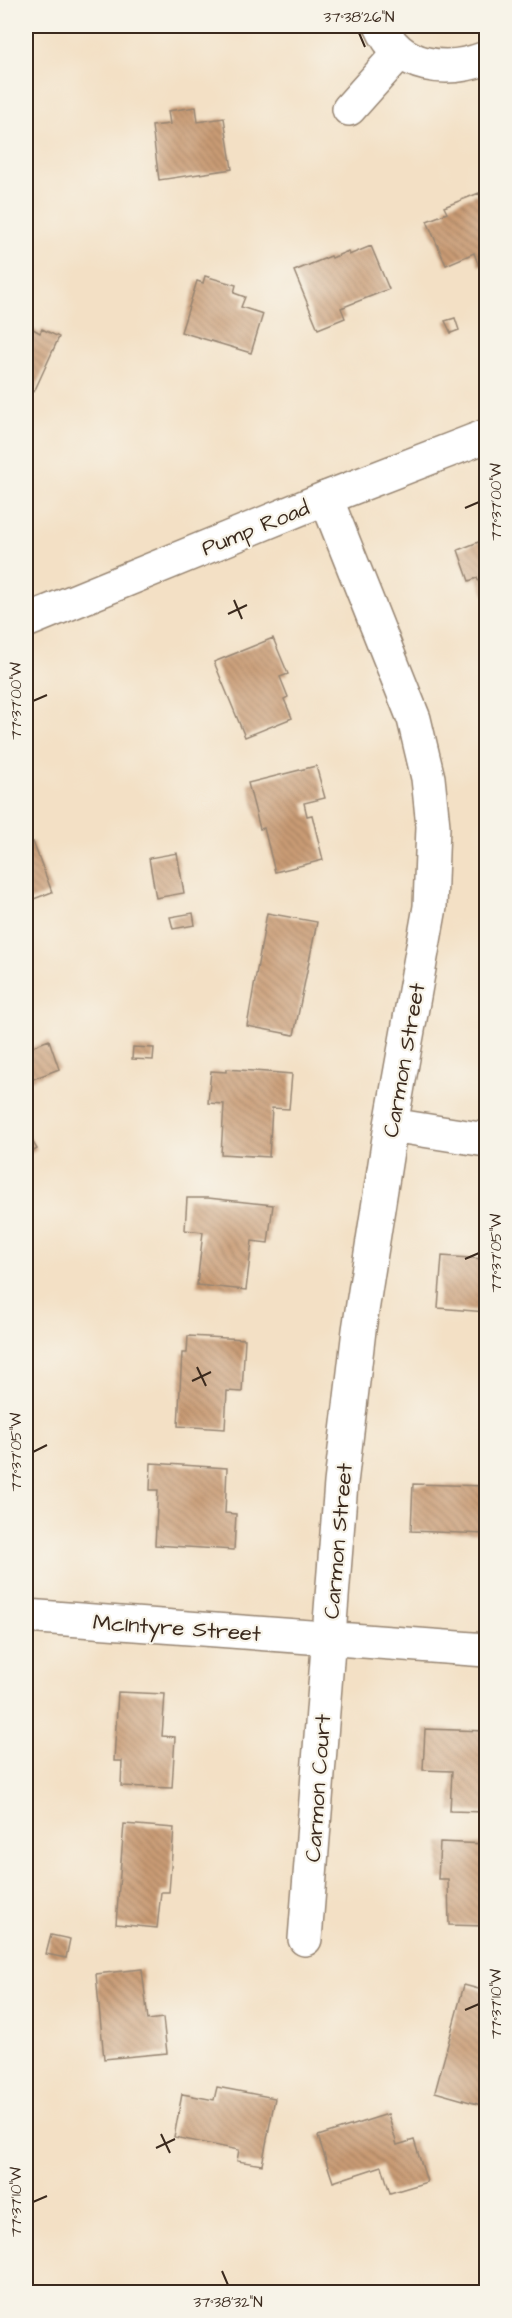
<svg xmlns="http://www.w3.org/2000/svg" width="512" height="2318" font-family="'Architects Daughter',sans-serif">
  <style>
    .building { fill: url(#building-back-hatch) }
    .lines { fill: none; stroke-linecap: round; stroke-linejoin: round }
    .minor-casing { stroke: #978572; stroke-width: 36 }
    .secondary-casing { stroke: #978572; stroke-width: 36 }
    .minor { stroke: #fff; stroke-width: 33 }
    .secondary { stroke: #fff; stroke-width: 33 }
    .ticks { fill: none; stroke: #3b2a1e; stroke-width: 2 }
    .labels { text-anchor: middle; stroke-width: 4.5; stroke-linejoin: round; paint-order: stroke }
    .street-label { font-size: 22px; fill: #3b2a1e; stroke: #f7f3e8 }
    .neatline { fill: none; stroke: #3b2a1e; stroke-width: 2 }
    .ticks-label { font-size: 15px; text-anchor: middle; fill: #3b2a1e }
  </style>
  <defs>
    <pattern id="building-back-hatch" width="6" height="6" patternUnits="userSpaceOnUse" patternTransform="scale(1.5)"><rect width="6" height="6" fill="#c99b75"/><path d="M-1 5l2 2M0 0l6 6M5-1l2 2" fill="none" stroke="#a47f5f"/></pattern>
  </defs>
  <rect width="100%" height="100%" fill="#f7f3e8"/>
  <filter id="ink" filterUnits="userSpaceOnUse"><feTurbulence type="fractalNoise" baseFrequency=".0167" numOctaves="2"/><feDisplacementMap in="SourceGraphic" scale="12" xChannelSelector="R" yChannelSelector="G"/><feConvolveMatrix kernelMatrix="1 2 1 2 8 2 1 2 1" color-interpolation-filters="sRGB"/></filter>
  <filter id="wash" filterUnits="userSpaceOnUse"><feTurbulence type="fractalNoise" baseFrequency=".008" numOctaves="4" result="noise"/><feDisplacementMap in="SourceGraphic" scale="24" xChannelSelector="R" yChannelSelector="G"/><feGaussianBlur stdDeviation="1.35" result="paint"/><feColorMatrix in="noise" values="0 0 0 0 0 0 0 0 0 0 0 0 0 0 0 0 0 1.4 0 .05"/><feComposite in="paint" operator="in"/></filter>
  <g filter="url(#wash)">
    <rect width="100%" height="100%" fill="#f3e0c5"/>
    <g id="blocks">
      <path class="building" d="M196,26H241V28L197,33Z
        M196,107L198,122L224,118L232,169L159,180L152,126L170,124L168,111Z
        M479,193L481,198L486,195V262L479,266L474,253L446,265L427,221L447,213L444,207Z
        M371,246L389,289L341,308L345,318L318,329L294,271L331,256L332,258L348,251L349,255Z
        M205,276L236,285L234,293L245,297L241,307L263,314L251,353L181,332L197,281L203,283Z
        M455,318L459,330L451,333L445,321Z
        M26,325L40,333L42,329L59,337L34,392L26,387Z
        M486,539V595L485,596L477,578L469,581L458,550Z
        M273,638L288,674L280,677L288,697L284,699L292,718L245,737L214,662Z
        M316,766L325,798L304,803L307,816L312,815L323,860L275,872L264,828L260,829L248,783Z
        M33,842L52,892L26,902V844Z
        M177,853L184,893L156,898L149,858Z
        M193,913L195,925L173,929L170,917Z
        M267,913L317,922L294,1035L247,1026Z
        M49,1040L59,1069L28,1081L26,1075V1049Z
        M133,1047L154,1048L153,1060L132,1059Z
        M226,1069L292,1074L289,1109L272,1108L269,1157L221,1154L224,1104L208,1103L211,1071L226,1072Z
        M26,1131L37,1149L26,1156Z
        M187,1198H208L273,1205L268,1243L252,1241L246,1290L197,1285L203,1232L185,1230Z
        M484,1247H486V1312L438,1308L442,1256L483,1259Z
        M188,1336L245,1339L242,1392L227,1391L225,1429L178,1426L182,1353H187Z
        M151,1463L227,1468L225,1513L236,1514L234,1550L155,1545L158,1490H150Z
        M413,1484L486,1486V1534L411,1531Z
        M118,1692L165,1694L162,1736L175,1737L172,1788L121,1786L122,1761H114Z
        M425,1729L486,1731V1812L450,1811L452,1771L423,1770Z
        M124,1824L174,1828L169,1892H161L157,1928L116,1924Z
        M440,1842L486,1844V1926L449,1925L448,1879H438Z
        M51,1935L70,1939L66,1958L46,1954Z
        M142,1969L148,2020L163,2018L167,2053L104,2059L96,1974Z
        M464,1985L486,1991V2086L481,2105L435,2092Z
        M217,2087L275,2098L262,2165L237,2161L239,2150L174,2137L182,2094L214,2100Z
        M388,2114L397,2145L414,2140L427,2182L390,2193L382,2166L333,2182L318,2136Z"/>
    </g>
  </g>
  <g filter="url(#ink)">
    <use href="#blocks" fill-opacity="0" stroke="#978572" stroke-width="1.5"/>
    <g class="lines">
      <g class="minor-casing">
        <path id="minor" d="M381,26C399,69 447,73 486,58
          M349,109L399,53
          M391,1125L486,1140
          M26,1616L486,1650
          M305,1939L341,1483L359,1330L391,1125L430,907L433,826L428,778L414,719L326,498"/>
      </g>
      <g class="secondary-casing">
        <path id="secondary" d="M26,621L326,498L486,436"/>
      </g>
      <use href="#minor" class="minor"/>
      <use href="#secondary" class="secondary"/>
    </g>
  </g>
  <path class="ticks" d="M359,33L365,47M465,508L479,502M234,600L242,619M228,614L247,605M33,701L47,695M465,1259L479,1253M197,1367L206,1386M192,1381L211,1372M33,1452L47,1445M465,2010L479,2004M161,2134L170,2153M156,2148L175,2139M33,2202L47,2196M222,2271L228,2285"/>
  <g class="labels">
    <g class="street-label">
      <text transform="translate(255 527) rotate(-22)" y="8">Pump Road</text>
      <text transform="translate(403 1060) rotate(-80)" y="8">Carmon Street</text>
      <text transform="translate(337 1541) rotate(-85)" y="8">Carmon Street</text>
      <text transform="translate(177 1627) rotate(4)" y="8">McIntyre Street</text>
      <text transform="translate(317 1788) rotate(-86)" y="8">Carmon Court</text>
    </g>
  </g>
  <rect width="512" height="2318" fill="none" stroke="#f7f3e8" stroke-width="66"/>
  <rect x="33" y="33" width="446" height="2252" class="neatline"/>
  <g class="ticks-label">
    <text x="359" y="22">37°38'26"N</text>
    <text transform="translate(496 502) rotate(-90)" y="5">77°37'00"W</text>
    <text transform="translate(16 701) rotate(-90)" y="5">77°37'00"W</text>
    <text transform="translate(496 1253) rotate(-90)" y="5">77°37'05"W</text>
    <text transform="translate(16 1452) rotate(-90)" y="5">77°37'05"W</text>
    <text transform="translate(496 2004) rotate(-90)" y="5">77°37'10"W</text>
    <text transform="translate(16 2202) rotate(-90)" y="5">77°37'10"W</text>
    <text x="228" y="2307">37°38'32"N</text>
  </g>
</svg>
